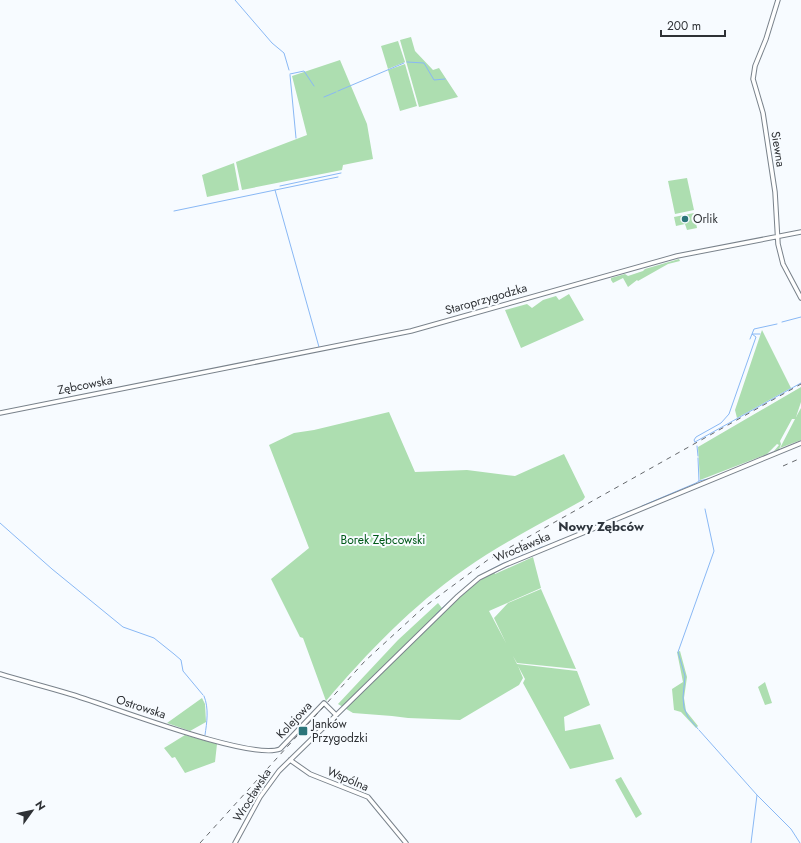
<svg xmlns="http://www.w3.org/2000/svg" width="801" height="843" font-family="Jost,sans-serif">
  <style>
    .green { fill: #addeb0 }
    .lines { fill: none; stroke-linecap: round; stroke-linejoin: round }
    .stream { stroke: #89b8f5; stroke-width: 1 }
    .secondary-casing { stroke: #79828b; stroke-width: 5.5 }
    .secondary { stroke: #fff; stroke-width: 3.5 }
    .rail { stroke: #65686c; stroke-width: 1; stroke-dasharray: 5 5; stroke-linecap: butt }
    .poi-dot { fill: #2c757a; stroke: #f7fbff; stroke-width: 1.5 }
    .labels { text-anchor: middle; stroke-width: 4; stroke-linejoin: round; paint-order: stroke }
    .street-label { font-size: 12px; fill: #2e3135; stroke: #f7fbff }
    .poi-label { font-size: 12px; fill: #2e3135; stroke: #f7fbff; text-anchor: start }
    .park-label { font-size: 12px; fill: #005a19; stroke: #f7fbff }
    .neighbourhood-label { font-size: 13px; font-weight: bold; fill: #2e353d; stroke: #f7fbff }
  </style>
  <rect width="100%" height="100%" fill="#f7fbff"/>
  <path class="green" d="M411,37L415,51L433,70L439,68L458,97L419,107L400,40Z
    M398,41L405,62L388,69L381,46Z
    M340,60L367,124L373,159L343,165L342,170L242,190L236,162L307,135L292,76Z
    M405,64L417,106L400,111L388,70Z
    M234,163L239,190L207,197L202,175Z
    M687,178L694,210L675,214L668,181Z
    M694,213L697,228L687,230L685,224L676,226L674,217Z
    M679,259L680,261L668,264L638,281L637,280L628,287L623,278L613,283L611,280V278L625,274L628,276L643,271L645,269Z
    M569,294L584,320L521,348L505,310L527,304L532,308L543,300L556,296L559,300Z
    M762,330L791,388L737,418L735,410Z
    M801,387V402L796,417L801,408V440L780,448L795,419H792L780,441L781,444L779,450L774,451L779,445L777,444L767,454L700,480L698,447Z
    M389,412L415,472L467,470L515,476L564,454L585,497L583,500C544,522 502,543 465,569C412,606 368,652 326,701L303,638L300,637L271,579L309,548L269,445L294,433L314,430Z
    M533,557L541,588L489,611L506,643L494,618L508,603L541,589L576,669L517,663L513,656L517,664L577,671L590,705L564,717L565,731L600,724L614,759L570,769L523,683L525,679L518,666L523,678L519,685L460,720L408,718L392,716L353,713L338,704L398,640L438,603L445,612C460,597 475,582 494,572L495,574Z
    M680,651L687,677L684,698L686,711L698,726L696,728L681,712L674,710L672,689L683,682L677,652Z
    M765,682L772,703L765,705L758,687Z
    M202,698L205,704L206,722L190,731L167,723Z
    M185,735L217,744L215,762L185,773L175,757L172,758L164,748Z
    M621,777L642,814L636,818L615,780Z"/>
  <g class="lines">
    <path class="stream" d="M235,0L272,43L284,53L289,70
      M407,62L424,63L434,80L445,79
      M290,74L304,71L314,86
      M290,75L296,138
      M338,91L404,63
      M324,97L336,92
      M280,186L341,173
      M275,190L319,347
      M174,211L338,177
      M782,322L801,317
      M750,339L752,334H760
      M695,442L694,440L696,437L721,423L729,414L756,337L752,334L754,329L777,324
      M695,442L801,383
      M697,446L698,456
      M698,458L699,481
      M642,506L696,483L699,481L708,479
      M627,512L631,511
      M619,516L624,514
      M613,518L616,517
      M0,523L52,569L123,627L154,638L174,654L181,660L183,671L203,695
      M593,527L597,525
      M586,530L590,528
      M579,533L582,531
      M571,536L576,534
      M563,539L567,538
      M556,542L560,540
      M548,545L551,544
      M538,549L542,547
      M533,551L536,550
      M525,555L531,552
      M521,556L523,555
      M514,559L519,557
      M436,614C461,591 479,572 512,560
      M204,696C209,708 207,722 205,735
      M698,729L688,717L684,708L683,697L685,676L678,652L714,551L705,509
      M699,730L757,795L751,843
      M757,795L791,829L800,843"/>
    <g class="secondary-casing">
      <path id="secondary" d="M778,0L766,39L755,66L753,79L763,113L775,192L778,244L783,264L801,298
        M0,413L411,331L677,256L801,232
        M0,674C23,681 47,687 70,694C108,705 250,761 280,749L324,703L336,715
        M290,760L310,774L368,797L406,843
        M235,843L260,797L279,771L458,596L479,578L505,565L801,443"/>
    </g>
    <use href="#secondary" class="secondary"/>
    <path class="rail" d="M783,466L801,458
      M200,843L365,661L424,607L489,559L801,384"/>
  </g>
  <g class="poi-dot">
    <circle cx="685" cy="219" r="4"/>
    <rect x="298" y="726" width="10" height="10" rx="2"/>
  </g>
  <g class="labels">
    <g class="street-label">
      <text transform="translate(778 149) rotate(81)" y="4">Siewna</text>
      <text transform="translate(486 299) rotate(-16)" y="4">Staroprzygodzka</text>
      <text transform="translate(85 385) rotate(-11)" y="4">Zębcowska</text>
      <text transform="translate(522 547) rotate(-23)" y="4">Wrocławska</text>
      <text transform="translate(141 707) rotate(18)" y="4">Ostrowska</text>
      <text transform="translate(294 720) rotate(-47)" y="4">Kolejowa</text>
      <text transform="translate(348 779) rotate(23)" y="4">Wspólna</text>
      <text transform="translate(252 795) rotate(-58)" y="4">Wrocławska</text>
    </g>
    <g class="poi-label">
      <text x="693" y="223">Orlik</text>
      <text x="312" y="728">Janków<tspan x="312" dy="14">Przygodzki</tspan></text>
    </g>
    <g class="park-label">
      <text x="383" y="544">Borek Zębcowski</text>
    </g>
    <g class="neighbourhood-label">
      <text x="601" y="531">Nowy Zębców</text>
    </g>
  </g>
  <g transform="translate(32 811) rotate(57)" stroke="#f7fbff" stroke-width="3" paint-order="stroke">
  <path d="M0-3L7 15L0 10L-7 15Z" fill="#2e3135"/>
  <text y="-6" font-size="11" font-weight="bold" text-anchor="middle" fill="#2e3135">N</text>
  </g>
  <path d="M661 30v6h64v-6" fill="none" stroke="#2e3135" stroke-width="2"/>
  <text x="667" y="30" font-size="12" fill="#2e3135" stroke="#f7fbff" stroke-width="3" paint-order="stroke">200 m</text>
</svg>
